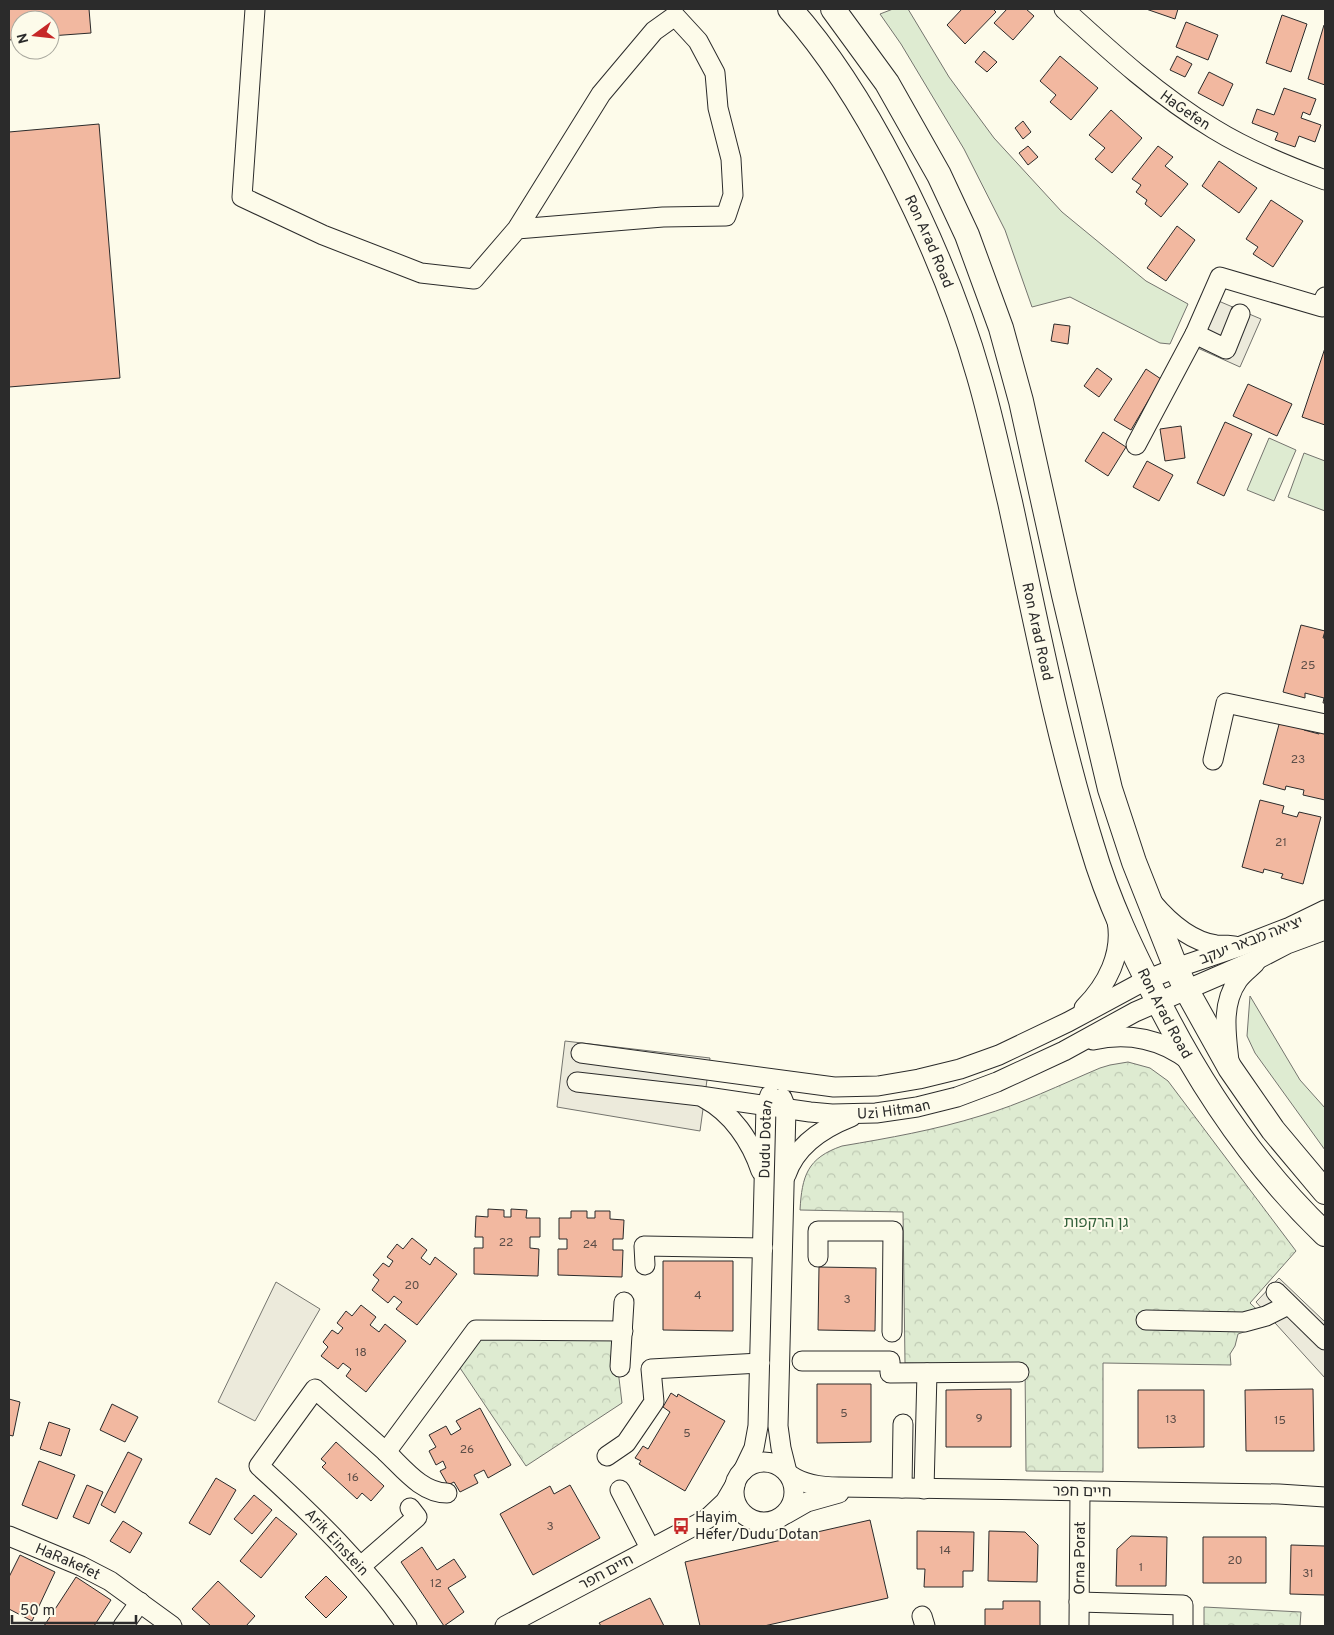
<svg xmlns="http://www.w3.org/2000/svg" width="1334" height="1635" font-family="Overpass,'Noto Sans Hebrew',sans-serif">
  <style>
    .green { fill: #deebd1; stroke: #74746e }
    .park { fill: url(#park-crowns); stroke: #74746e }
    .parking { fill: #eceadb; stroke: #74746e }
    .building { fill: #f2b8a0; stroke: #2b2b2b }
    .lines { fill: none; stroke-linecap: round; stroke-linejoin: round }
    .minor-casing { stroke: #2b2b2b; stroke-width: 21 }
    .major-casing { stroke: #2b2b2b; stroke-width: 26 }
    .minor { stroke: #fdfbea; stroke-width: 19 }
    .major { stroke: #fdfbea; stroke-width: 24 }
    .labels { text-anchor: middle; stroke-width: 4; stroke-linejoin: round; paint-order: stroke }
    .number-label { font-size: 12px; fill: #5d4e48 }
    .street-label { font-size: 15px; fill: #2b2b2b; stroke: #fdfbea }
    .park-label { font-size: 15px; fill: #34623c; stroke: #fdfbea }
    .poi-label { font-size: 15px; fill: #2b2b2b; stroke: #fdfbea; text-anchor: start }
  </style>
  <defs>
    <pattern id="park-crowns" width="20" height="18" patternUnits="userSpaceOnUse" patternTransform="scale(1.25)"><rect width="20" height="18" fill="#deebd1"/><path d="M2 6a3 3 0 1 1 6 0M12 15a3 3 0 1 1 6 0" fill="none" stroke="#bfcab4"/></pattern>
  </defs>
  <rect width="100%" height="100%" fill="#fdfbea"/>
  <path class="green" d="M893,9H908L949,77L994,138L1062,212L1146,281L1188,304L1170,344L1160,343L1070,297L1032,307L1005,230L964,149L901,44L880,14Z
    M1269,438L1296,450L1274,501L1247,490Z
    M1304,453L1325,461V511L1288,497Z
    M1250,996L1300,1080L1325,1108V1150L1255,1053L1247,1036Z"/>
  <path class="park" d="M1128,1062L1150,1068L1168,1081L1296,1251L1250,1303L1271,1323L1238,1334L1235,1346L1230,1354L1231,1365L1103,1363V1472L1026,1471L1025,1365L905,1363L903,1212L800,1210C802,1176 807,1158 842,1146C889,1138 935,1130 980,1116C1021,1104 1060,1085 1100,1068L1110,1065Z
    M481,1334L614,1337L622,1403L526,1466L458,1365Z
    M1204,1607L1301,1612L1300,1626H1204Z"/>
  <path class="parking" d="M1202,294L1261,319L1240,367L1182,341Z
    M565,1041L710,1058L700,1131L557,1107Z
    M1279,1278L1325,1322V1378L1256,1302Z
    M276,1282L320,1309L255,1421L218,1402Z"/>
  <path class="building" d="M9,9H89L91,33L50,36V20H20V39L9,40Z
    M962,9H993L996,12L965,44L947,25Z
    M1007,9H1026L1034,16L1013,40L994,23Z
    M1146,9H1178L1175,19Z
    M1282,15L1307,24L1291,72L1266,63Z
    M1186,22L1218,35L1208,60L1176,47Z
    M1324,25H1325V85L1308,79Z
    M984,51L997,62L987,72L975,62Z
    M1060,56L1098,88L1071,120L1050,102L1056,95L1040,81Z
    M1177,56L1192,64L1185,77L1170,70Z
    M1209,72L1233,84L1223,106L1198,93Z
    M1284,88L1316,99L1310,115L1303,112L1301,118L1321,125L1315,142L1299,136L1295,147L1275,140L1278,133L1252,123L1257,109L1274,115Z
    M1111,110L1142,138L1112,173L1095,159L1105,148L1089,135Z
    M1023,121L1031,132L1023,139L1015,128Z
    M99,124L120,378L9,387V132Z
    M1028,146L1038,157L1028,165L1019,153Z
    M1158,146L1173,157L1165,166L1188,184L1161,217L1145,204L1147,200L1136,192L1141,185L1132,179Z
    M1219,161L1257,188L1239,213L1202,186Z
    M1271,200L1303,221L1273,267L1253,254L1258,247L1246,239Z
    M1177,226L1195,240L1166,281L1147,268Z
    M1054,324L1070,326L1068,344L1051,341Z
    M1325,348V425L1302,417Z
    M1097,368L1112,379L1099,397L1084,386Z
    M1146,369L1161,379L1131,430L1114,420Z
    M1248,384L1292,404L1277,436L1233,416Z
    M1225,422L1252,434L1224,496L1197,483Z
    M1181,426L1185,458L1165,461L1160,429Z
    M1103,432L1126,447L1108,476L1085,461Z
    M1147,461L1173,475L1159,501L1133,487Z
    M1301,625L1325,631L1323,638H1325V703H1323L1324,698L1305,693V698L1283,692Z
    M1281,717L1306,723L1304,730L1319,734L1320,728L1325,730V800L1303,795L1304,790L1286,786L1285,790L1263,784Z
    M1260,800L1284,806L1282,813L1297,817L1299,812L1321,817L1303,884L1281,878L1283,874L1264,869L1263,873L1242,867Z
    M488,1209L504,1210V1217H511V1209L527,1210L526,1218H540V1237H530V1248L539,1249L538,1276L474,1274V1248H483V1237H475L476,1216L488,1217Z
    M571,1211H587V1218H595V1211H610V1219L624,1220L623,1239H613V1250H623L622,1277L558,1275V1249H567V1239H559V1218H571Z
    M412,1238L427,1250L421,1258L430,1265L435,1257L457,1274L417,1325L396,1309L402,1302L394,1296L388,1303L372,1290L379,1280L373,1275L383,1263L389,1267L393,1261L387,1257L397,1244L403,1249Z
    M663,1261H733V1331L663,1330Z
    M819,1267L876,1268L875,1331L818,1330Z
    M361,1305L376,1317L370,1325L379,1332L385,1324L406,1341L366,1392L346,1376L351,1369L343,1363L338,1369L321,1356L328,1347L323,1342L332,1330L338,1334L343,1328L337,1323L346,1311L352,1316Z
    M817,1384H871V1442L817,1443Z
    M1011,1389V1447H946V1390Z
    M1313,1389L1314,1451H1246L1245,1390Z
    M1138,1390H1204V1447L1138,1448Z
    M671,1393L677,1397L678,1394L725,1421L685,1491L639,1464L641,1461L635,1458L643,1446L648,1449L670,1412L663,1407Z
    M9,1399L20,1402L13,1436L9,1435Z
    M112,1404L138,1417L125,1442L100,1430Z
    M480,1408L511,1465L488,1478L484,1470L474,1475L478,1483L460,1492L454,1482L448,1485L440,1471L446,1468L443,1461L436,1465L429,1451L436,1447L429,1435L446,1426L451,1435L461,1429L456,1421Z
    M49,1422L70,1429L61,1456L40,1449Z
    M336,1442L384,1486L371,1501L362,1493L357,1499L322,1467L326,1463L321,1459Z
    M128,1452L142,1459L115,1513L101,1505Z
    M39,1461L75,1475L57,1519L22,1505Z
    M216,1478L236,1490L210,1535L189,1523Z
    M87,1485L103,1492L89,1524L73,1517Z
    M570,1485L600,1538L533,1575L500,1514L550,1486L554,1494Z
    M254,1495L272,1510L252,1534L234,1519Z
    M276,1517L297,1534L261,1578L240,1561Z
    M870,1520L888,1598L764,1626H700L685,1562Z
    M123,1521L142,1533L130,1553L110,1541Z
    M917,1531L974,1532L973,1571H963V1587H924L925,1569H917Z
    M989,1531L1025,1532L1038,1545L1037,1582L988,1581Z
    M1131,1536L1167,1537L1166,1586H1116L1117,1549Z
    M1203,1537H1266V1583H1203Z
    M1291,1545L1325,1546V1595L1290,1594Z
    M422,1547L437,1570L454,1559L466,1577L448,1588L464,1612L444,1626L401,1562Z
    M20,1555L55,1572L32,1621L9,1609V1577Z
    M326,1576L347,1597L326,1618L305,1597Z
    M76,1577L111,1600L94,1626H44Z
    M218,1581L255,1616L246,1626H211L192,1609Z
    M650,1598L664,1626H601L599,1623Z
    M1003,1601H1040V1626H985V1609H1003Z"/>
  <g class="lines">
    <g class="minor-casing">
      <g id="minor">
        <path d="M255,9L242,197L323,235L421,273L474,279L517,229L601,94L654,31L675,16L698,41L715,73L718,108L731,159L733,195L726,216L663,217L517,229"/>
        <path id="s1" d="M1064,9C1111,52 1159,96 1214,129C1248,150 1287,166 1325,180"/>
        <path d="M1240,314L1226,349L1195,334L1220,277L1322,307L1325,297"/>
        <path d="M1136,445L1195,334"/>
        <path d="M1213,760L1226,703L1325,724"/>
        <path d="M1152,902C1168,921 1190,941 1216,945C1222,945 1229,945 1235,946"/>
        <path d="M1084,1008C1107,985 1123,954 1117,921"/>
        <path d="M1093,1040C1128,1032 1163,1039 1191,1062"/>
        <path d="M581,1053L834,1087L878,1086L919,1079L960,1069L999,1055L1068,1022L1146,980L1176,968L1241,946L1290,927L1325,910"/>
        <path d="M1229,1061C1226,1034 1221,1004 1238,980C1242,974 1249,969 1255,963"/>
        <path id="s2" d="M577,1082L700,1096L810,1112L832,1114L876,1113L917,1107L957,1097L997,1082L1064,1051L1135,1012L1260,958L1287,944L1325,930"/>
        <path d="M704,1098C732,1113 751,1141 761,1171"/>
        <path d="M782,1098L786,1108L778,1426L781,1448L787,1472"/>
        <path d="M786,1175C796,1145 823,1128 851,1117"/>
        <path d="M818,1257V1231H893L892,1332"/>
        <path d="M645,1265L644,1246L763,1248"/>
        <path d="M1276,1292L1325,1340"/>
        <path d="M1146,1320L1244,1322L1266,1316L1288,1305"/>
        <path d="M802,1361H890V1373L1019,1372"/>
        <path d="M620,1367L624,1302"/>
        <path d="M386,1452C404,1469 422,1493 447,1493"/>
        <path d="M607,1456L626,1443L654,1402L651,1369L760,1363"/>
        <circle cx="764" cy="1492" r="30"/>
        <path id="s3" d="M743,1471L754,1448L758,1426L766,1106L770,1095"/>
        <path d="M790,1475C804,1485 821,1487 839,1487L1279,1494L1325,1497"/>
        <path d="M902,1488L903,1424"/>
        <path d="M924,1489L927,1373"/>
        <path d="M620,1490L650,1548"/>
        <path d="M786,1514L807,1502L839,1493"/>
        <path id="s4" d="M9,1536L81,1566L110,1581L172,1626"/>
        <path d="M361,1566L417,1517L410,1508"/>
        <path d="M1079,1602L1183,1605V1626"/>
        <path d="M922,1616L925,1626"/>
        <path d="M123,1626L140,1602"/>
        <path d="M407,1626C365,1565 313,1515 259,1466L315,1389L386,1452L476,1330L623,1331"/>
        <path d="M505,1626L707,1519L725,1502L735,1485"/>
        <path id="s5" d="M1079,1626L1080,1491"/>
      </g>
    </g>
    <g class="major-casing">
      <g id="major">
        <path id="s6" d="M790,9C832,56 866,112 895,168C930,236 958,302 979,376C991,417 1000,460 1010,502C1035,617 1057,734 1092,846C1108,901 1133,953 1159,1003C1202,1088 1256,1168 1325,1234"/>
        <path d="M833,9L887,83L939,175L967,235L1001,328L1021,401L1064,595L1110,789L1134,862L1176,968L1186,989L1230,1068L1273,1130L1325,1192"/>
      </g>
    </g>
    <use href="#minor" class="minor"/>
    <use href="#major" class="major"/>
  </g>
  <defs>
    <g id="bus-bare" transform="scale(1.35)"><path d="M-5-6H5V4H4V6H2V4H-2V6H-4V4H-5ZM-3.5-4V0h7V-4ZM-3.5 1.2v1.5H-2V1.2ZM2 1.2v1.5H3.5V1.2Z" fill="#c62828" stroke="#fdfbea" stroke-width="2.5" paint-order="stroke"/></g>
  </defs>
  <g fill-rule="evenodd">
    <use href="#bus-bare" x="681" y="1526"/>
  </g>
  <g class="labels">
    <g class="number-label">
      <text x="1308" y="669">25</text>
      <text x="1298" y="763">23</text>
      <text x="1281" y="846">21</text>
      <text x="506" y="1246">22</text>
      <text x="590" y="1248">24</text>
      <text x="412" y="1289">20</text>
      <text x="698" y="1299">4</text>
      <text x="847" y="1303">3</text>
      <text x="361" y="1356">18</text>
      <text x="844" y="1417">5</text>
      <text x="979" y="1422">9</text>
      <text x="1171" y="1423">13</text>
      <text x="1280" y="1424">15</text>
      <text x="687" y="1437">5</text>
      <text x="467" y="1453">26</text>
      <text x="353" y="1481">16</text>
      <text x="550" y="1530">3</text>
      <text x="945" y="1554">14</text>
      <text x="1235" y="1564">20</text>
      <text x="1141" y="1571">1</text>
      <text x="1308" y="1577">31</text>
      <text x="436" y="1587">12</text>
    </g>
    <g class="street-label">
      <text dy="5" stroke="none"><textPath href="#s1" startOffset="158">HaGefen</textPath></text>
      <text dy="5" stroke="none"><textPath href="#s6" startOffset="272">Ron Arad Road</textPath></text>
      <text dy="5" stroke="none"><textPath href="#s6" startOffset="678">Ron Arad Road</textPath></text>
      <text transform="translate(1251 940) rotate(-21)" y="5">יציאה מבאר יעקב</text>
      <text dy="5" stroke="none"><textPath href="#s6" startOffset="1082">Ron Arad Road</textPath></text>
      <text dy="5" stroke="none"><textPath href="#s2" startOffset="319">Uzi Hitman</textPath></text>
      <text dy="5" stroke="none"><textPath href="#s3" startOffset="335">Dudu Dotan</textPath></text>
      <text transform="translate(1082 1491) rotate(1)" y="5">חיים חפר</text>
      <text transform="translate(337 1542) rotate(47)" y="5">Arik Einstein</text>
      <text dy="5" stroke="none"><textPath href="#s5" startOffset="68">Orna Porat</textPath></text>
      <text dy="5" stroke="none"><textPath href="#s4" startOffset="64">HaRakefet</textPath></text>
      <text transform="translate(606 1572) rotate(-28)" y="5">חיים חפר</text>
    </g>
    <g class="park-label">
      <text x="1096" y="1227">גן הרקפות</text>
    </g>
    <g class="poi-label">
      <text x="695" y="1522">Hayim<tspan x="695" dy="17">Hefer/Dudu Dotan</tspan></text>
    </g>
  </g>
  <rect width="1334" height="1635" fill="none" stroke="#2b2b2b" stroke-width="20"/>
  <g transform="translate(35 35) rotate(255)"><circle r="24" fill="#fdfbea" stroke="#a9a89e"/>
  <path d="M0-4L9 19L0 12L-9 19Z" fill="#c62828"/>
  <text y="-8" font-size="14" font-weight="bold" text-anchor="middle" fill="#2b2b2b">N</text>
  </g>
  <path d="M12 1615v8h124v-8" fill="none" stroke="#2b2b2b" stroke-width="2.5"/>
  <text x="20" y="1615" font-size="15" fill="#2b2b2b" stroke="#fdfbea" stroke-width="4" paint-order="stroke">50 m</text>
</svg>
